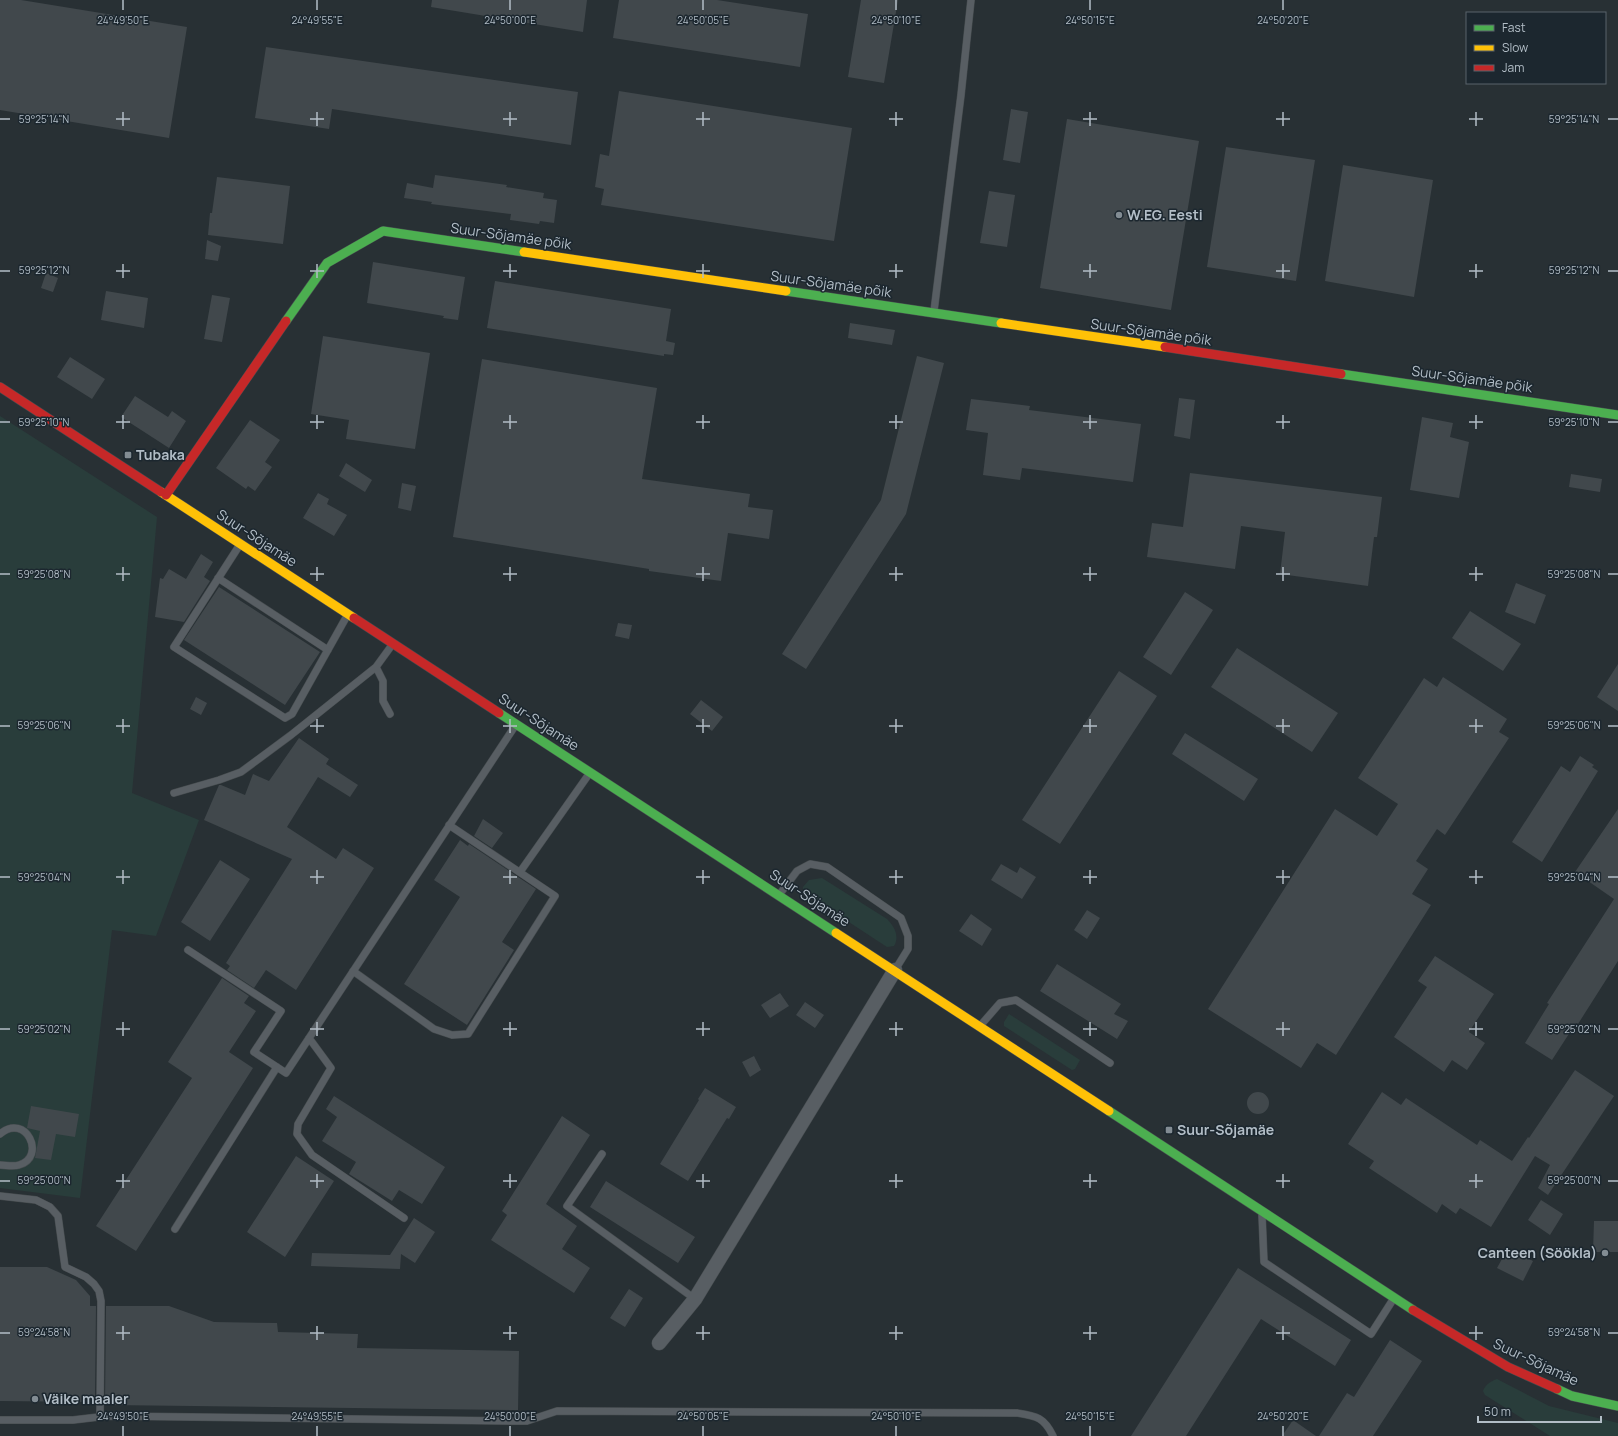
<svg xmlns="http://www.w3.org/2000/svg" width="1618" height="1436" font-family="Manrope,sans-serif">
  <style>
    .green { fill: #293d3b }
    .building { fill: #41484c }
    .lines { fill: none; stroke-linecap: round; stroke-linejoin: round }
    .lane-casing { stroke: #464c4f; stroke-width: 8 }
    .street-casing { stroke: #464c4f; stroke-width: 15 }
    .fast-casing { stroke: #464c4f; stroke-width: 10 }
    .slow-casing { stroke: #464c4f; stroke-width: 10 }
    .jam-casing { stroke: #464c4f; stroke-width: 10 }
    .lane { stroke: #585e63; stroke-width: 7 }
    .street { stroke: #585e63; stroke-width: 14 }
    .fast { stroke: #4caf50; stroke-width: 9 }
    .slow { stroke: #ffc107; stroke-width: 9 }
    .jam { stroke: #c62828; stroke-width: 9 }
    .ticks { fill: none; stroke: #b2bdc6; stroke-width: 1.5 }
    .poi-dot { fill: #828c93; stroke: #1c272f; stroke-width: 1.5 }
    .labels { text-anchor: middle; stroke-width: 3; stroke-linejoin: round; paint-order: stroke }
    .poi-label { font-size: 14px; font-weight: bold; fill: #b2bdc6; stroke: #1c272f; text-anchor: start }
    .street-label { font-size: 14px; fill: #b2bdc6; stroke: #1c272f }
    .ticks-label { font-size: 10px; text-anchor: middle; fill: #b2bdc6; stroke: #1c272f; stroke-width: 3; stroke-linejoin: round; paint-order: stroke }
  </style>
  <rect width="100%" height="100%" fill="#283034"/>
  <path class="green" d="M0,416L157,517L132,793L199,820L156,936L112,930L80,1198L0,1188Z
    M822,878L887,919C894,926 900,936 894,946L887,947L803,892V887L809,880Z
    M1009,1014L1080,1060L1075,1069L1072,1070L1004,1026V1022Z
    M1497,1379L1549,1406L1618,1423V1436H1550L1485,1395L1483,1391C1485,1385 1491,1381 1497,1379Z"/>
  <path class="building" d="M0,0H21L187,27L169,138L0,110Z
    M432,0H587L583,32L431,7Z
    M619,0H717L808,14L800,67L613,38Z
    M861,0H898L884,83L848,77Z
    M266,47L578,92L571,145L332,109L329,129L255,118Z
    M619,91L852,128L834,241L601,205L604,189L595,187L600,154L609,156Z
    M1011,109L1028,112L1020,163L1003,160Z
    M1067,119L1199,141L1171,310L1040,288Z
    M1226,147L1315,160L1296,281L1207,267Z
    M1343,165L1433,180L1414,297L1325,281Z
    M435,175L507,185L506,187L544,193L543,198L557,200L554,223L540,221L539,224L510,220L511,214L431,204L432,202L404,198L407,183L433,188Z
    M217,177L290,186L283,244L208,235L210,213H212Z
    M989,191L1015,195L1007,247L980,243Z
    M207,240L221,246L218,261L205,259Z
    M373,262L465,277L458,320L443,318L444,316L367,303Z
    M46,273L58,278L53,292L41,288Z
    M495,281L671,309L666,341L675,343L673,355L664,354V356L487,328Z
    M106,291L148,298L144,328L101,320Z
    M212,295L230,298L222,342L204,339Z
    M850,323L895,330L892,345L848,338Z
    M323,336L430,353L415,449L346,439L349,420L311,414Z
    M917,356L944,363L906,514L806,669L782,654L881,500Z
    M70,357L105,379L92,399L57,377Z
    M482,359L657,388L642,479L750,494L748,507L773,510L769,539L728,533L721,581L649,571V569L453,537Z
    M135,396L168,417L172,411L186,421L169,448L121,417Z
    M1179,398L1195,400L1190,439L1174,436Z
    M971,399L1030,406L1029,410L1141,424L1133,482L1022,468L1020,480L983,475L988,433L966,430Z
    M1422,417L1453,423L1450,437L1469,442L1459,498L1410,490Z
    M250,420L280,440L265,462L272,467L255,491L248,486L246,489L216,468Z
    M346,463L372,480L365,492L339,476Z
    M1190,473L1382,497L1377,537H1374L1368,586L1280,574L1285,532L1241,526L1235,569L1147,557L1152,523L1183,527Z
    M1571,474L1602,479L1600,492L1569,487Z
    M402,483L416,486L411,511L398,508Z
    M318,493L329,499L327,504L347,515L334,536L303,518Z
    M201,554L213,562L204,577L210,581L184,622L155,617L160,578L163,579L169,569L186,579Z
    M1516,583L1546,595L1535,624L1505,612Z
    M219,587L320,652L285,705L184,640Z
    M1185,592L1213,610L1171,675L1143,657Z
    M1470,611L1521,644L1503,671L1452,638Z
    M618,623L632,625L629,639L615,636Z
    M1237,648L1338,713L1312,752L1211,687Z
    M1618,664V711L1597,697Z
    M1119,671L1157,696L1060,844L1022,820Z
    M1443,677L1507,719L1499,732L1509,738L1445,835L1437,829L1416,861L1428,869L1412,894L1431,905L1336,1055L1317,1043L1301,1068L1208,1009L1335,809L1377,836L1398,804L1358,778L1424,678L1437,687Z
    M196,697L207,703L201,715L190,709Z
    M701,700L723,717L712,731L690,714Z
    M1185,733L1258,779L1244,801L1172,754Z
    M299,738L329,759L326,764L358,785L350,797L318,777L287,827L336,859L343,848L374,868L296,990L266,970L254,988L227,970L230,966L226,963L292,859L204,820L219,785H221L245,795L253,774L269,781Z
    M1580,756L1594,765L1592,767L1598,771L1542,862L1512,842L1561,766L1570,772Z
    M1618,809V961L1578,1024L1576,1023L1552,1060L1525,1043L1549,1004L1547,1003L1614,899L1575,872Z
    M483,819L503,833L492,848L474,836Z
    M460,840L468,846L469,844L536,889L502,942L514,950L467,1025L404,984L460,897L434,880Z
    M220,860L250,879L210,941L181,922Z
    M1001,864L1017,873L1020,867L1036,877L1022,899L991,880Z
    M1087,910L1100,918L1087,939L1074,930Z
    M971,914L992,929L982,946L959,931Z
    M1435,956L1494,994L1469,1032L1485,1043L1467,1070L1452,1060L1444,1072L1394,1037L1427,987L1418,981Z
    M1057,964L1121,1004L1114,1014L1128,1021L1117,1039L1040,991Z
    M222,978L249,996L244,1003L256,1011L229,1052L253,1068L136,1251L96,1226L192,1078L168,1062Z
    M780,993L789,1006L770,1018L761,1005Z
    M805,1002L824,1015L815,1028L796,1015Z
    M754,1056L761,1070L750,1077L742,1062Z
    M1575,1070L1614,1096L1548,1195L1538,1188L1550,1165L1535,1156L1491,1227L1460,1208L1456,1214L1442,1204L1437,1213L1369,1168L1374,1161L1348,1144L1382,1092L1401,1105L1406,1098L1477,1145L1480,1140L1512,1161L1528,1137L1529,1138Z
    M705,1088L736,1107L729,1119L727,1118L688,1181L660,1164L699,1100L698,1099Z
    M1247 1103a11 11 0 1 1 22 0a11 11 0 1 1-22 0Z
    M334,1096L445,1167L422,1204L399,1190L392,1201L349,1174L356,1162L322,1141L337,1117L326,1109Z
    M31,1106L79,1114L75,1137L56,1134L51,1160L35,1158L40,1131L27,1128Z
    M562,1116L590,1135L546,1204L577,1226L562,1249L590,1268L574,1293L491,1240L507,1215L502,1211Z
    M296,1156L334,1181L285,1257L247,1232Z
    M606,1181L695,1237L678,1263L590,1207Z
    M1541,1200L1563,1214L1550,1235L1528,1220Z
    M414,1218L435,1232L415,1263L401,1254L400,1269L311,1266L312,1253L390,1255Z
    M1594,1221H1618V1252H1593Z
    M1508,1248L1533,1261L1523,1281L1497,1268Z
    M0,1267H47L76,1280L90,1296V1306H96L95,1402L0,1401Z
    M1238,1268L1351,1340L1335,1366L1261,1319L1186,1436H1131Z
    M629,1289L643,1298L625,1327L610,1318Z
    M106,1306H169L214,1322L277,1323L278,1332L358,1334L357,1348L519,1351L518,1410L109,1405V1403H105Z
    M1390,1340L1422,1361L1373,1436H1319L1347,1393L1354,1397Z
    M1293,1420L1316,1436H1282Z"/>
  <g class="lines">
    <g class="lane-casing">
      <path id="lane" d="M934,311L961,95L971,0
        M239,546L174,647L285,718L292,714L348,614
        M218,578L328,650
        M376,667L383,681V701L390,714
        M174,793L219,780L241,772L291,735L376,667L392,645
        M520,872L589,774
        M779,895L797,871L810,864L827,867L901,918L908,936V949L895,970
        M188,950L281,1011L254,1052L286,1073L515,726
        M353,971L434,1029L452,1035L468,1034L555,896L449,825
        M980,1026L1000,1003L1016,1000L1110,1063
        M309,1038L331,1068L298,1124L297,1134L312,1155L404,1218
        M0,1134C26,1112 47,1157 19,1165C13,1167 6,1165 0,1165
        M602,1154L567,1206L695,1299
        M0,1196L36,1200L50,1207L58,1216L65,1267L86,1277L94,1284L99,1291L101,1301L100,1417
        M1262,1215L1264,1262L1371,1334L1394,1298
        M175,1229L277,1067
        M0,1420H73L107,1416L518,1421H527L557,1411L1017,1413C1036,1416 1044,1417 1053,1436"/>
    </g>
    <g class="street-casing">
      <path id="street" d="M659,1343L695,1299L895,970"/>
    </g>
    <g class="fast-casing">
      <path id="fast" d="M786,291L1001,323
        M286,321L327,263L383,231L524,252
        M1341,374L1618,415
        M499,713L836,933
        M1109,1111L1413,1310
        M1557,1389L1572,1396L1618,1406"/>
    </g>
    <g class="slow-casing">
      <path id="slow" d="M524,252L786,291
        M1001,323L1165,347
        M161,492L354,618
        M836,933L1109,1111"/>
    </g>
    <g class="jam-casing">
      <path id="jam" d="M1165,347L1341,374
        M0,387L161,492
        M166,495L286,321
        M354,618L499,713
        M1413,1310L1508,1367L1557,1389"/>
    </g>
    <use href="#lane" class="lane"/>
    <use href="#street" class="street"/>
    <use href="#fast" class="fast"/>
    <use href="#slow" class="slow"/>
    <use href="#jam" class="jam"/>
  </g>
  <path class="ticks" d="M123,0V10M317,0V10M510,0V10M703,0V10M896,0V10M1090,0V10M1283,0V10M123,112V126M317,112V126M510,112V126M703,112V126M896,112V126M1090,112V126M1283,112V126M1476,112V126M0,119H10M116,119H130M310,119H324M503,119H517M696,119H710M889,119H903M1083,119H1097M1276,119H1290M1469,119H1483M1608,119H1618M123,264V278M317,264V278M510,264V278M703,264V278M896,264V278M1090,264V278M1283,264V278M1476,264V278M0,271H10M116,271H130M310,271H324M503,271H517M696,271H710M889,271H903M1083,271H1097M1276,271H1290M1469,271H1483M1608,271H1618M123,415V429M317,415V429M510,415V429M703,415V429M896,415V429M1090,415V429M1283,415V429M1476,415V429M0,422H10M116,422H130M310,422H324M503,422H517M696,422H710M889,422H903M1083,422H1097M1276,422H1290M1469,422H1483M1608,422H1618M123,567V581M317,567V581M510,567V581M703,567V581M896,567V581M1090,567V581M1283,567V581M1476,567V581M0,574H10M116,574H130M310,574H324M503,574H517M696,574H710M889,574H903M1083,574H1097M1276,574H1290M1469,574H1483M1608,574H1618M123,719V733M317,719V733M510,719V733M703,719V733M896,719V733M1090,719V733M1283,719V733M1476,719V733M0,726H10M116,726H130M310,726H324M503,726H517M696,726H710M889,726H903M1083,726H1097M1276,726H1290M1469,726H1483M1608,726H1618M123,870V884M317,870V884M510,870V884M703,870V884M896,870V884M1090,870V884M1283,870V884M1476,870V884M0,877H10M116,877H130M310,877H324M503,877H517M696,877H710M889,877H903M1083,877H1097M1276,877H1290M1469,877H1483M1608,877H1618M123,1022V1036M317,1022V1036M510,1022V1036M703,1022V1036M896,1022V1036M1090,1022V1036M1283,1022V1036M1476,1022V1036M0,1029H10M116,1029H130M310,1029H324M503,1029H517M696,1029H710M889,1029H903M1083,1029H1097M1276,1029H1290M1469,1029H1483M1608,1029H1618M123,1174V1188M317,1174V1188M510,1174V1188M703,1174V1188M896,1174V1188M1090,1174V1188M1283,1174V1188M1476,1174V1188M0,1181H10M116,1181H130M310,1181H324M503,1181H517M696,1181H710M889,1181H903M1083,1181H1097M1276,1181H1290M1469,1181H1483M1608,1181H1618M123,1326V1340M317,1326V1340M510,1326V1340M703,1326V1340M896,1326V1340M1090,1326V1340M1283,1326V1340M1476,1326V1340M0,1333H10M116,1333H130M310,1333H324M503,1333H517M696,1333H710M889,1333H903M1083,1333H1097M1276,1333H1290M1469,1333H1483M1608,1333H1618M123,1426V1436M317,1426V1436M510,1426V1436M703,1426V1436M896,1426V1436M1090,1426V1436M1283,1426V1436"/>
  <g class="poi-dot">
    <circle cx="1119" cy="215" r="4"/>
    <rect x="124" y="451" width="8" height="8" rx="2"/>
    <rect x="1165" y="1126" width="8" height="8" rx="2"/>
    <circle cx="1605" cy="1253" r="4"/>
    <circle cx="35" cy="1399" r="4"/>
  </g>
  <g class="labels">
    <g class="poi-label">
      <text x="1127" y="220">W.EG. Eesti</text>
      <text x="136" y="460">Tubaka</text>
      <text x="1177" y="1135">Suur-Sõjamäe</text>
      <text x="1597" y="1258" text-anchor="end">Canteen (Söökla)</text>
      <text x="43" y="1404">Väike maaler</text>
    </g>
    <g class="street-label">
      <text transform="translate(511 236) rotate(8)" y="5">Suur-Sõjamäe põik</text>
      <text transform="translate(831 284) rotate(8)" y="5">Suur-Sõjamäe põik</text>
      <text transform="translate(1151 332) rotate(8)" y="5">Suur-Sõjamäe põik</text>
      <text transform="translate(1472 379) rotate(8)" y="5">Suur-Sõjamäe põik</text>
      <text transform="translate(257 538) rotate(33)" y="5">Suur-Sõjamäe</text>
      <text transform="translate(539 722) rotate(33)" y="5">Suur-Sõjamäe</text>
      <text transform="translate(810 898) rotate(33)" y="5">Suur-Sõjamäe</text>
      <text transform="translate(1536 1362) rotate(25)" y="5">Suur-Sõjamäe</text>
    </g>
  </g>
  <g class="ticks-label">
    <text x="123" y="24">24°49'50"E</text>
    <text x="317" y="24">24°49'55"E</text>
    <text x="510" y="24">24°50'00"E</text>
    <text x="703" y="24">24°50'05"E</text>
    <text x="896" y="24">24°50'10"E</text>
    <text x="1090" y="24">24°50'15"E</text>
    <text x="1283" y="24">24°50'20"E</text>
    <text x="44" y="123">59°25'14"N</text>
    <text x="1574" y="123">59°25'14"N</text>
    <text x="44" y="274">59°25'12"N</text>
    <text x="1574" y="274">59°25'12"N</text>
    <text x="44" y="426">59°25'10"N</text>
    <text x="1574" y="426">59°25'10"N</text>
    <text x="44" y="578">59°25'08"N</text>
    <text x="1574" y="578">59°25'08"N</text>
    <text x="44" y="729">59°25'06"N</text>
    <text x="1574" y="729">59°25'06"N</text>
    <text x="44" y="881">59°25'04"N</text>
    <text x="1574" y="881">59°25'04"N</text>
    <text x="44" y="1033">59°25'02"N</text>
    <text x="1574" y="1033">59°25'02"N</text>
    <text x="44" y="1184">59°25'00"N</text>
    <text x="1574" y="1184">59°25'00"N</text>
    <text x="44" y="1336">59°24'58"N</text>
    <text x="1574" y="1336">59°24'58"N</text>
    <text x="123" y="1420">24°49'50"E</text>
    <text x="317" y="1420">24°49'55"E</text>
    <text x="510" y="1420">24°50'00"E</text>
    <text x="703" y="1420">24°50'05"E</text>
    <text x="896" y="1420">24°50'10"E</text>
    <text x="1090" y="1420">24°50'15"E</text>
    <text x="1283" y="1420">24°50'20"E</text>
  </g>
  <rect x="1466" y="12" width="140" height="72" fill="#1c272f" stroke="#58636b"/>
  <rect x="1474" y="25" width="20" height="6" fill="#4caf50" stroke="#58636b"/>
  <text x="1502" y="32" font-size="12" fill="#b2bdc6">Fast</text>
  <rect x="1474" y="45" width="20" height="6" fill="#ffc107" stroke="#58636b"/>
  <text x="1502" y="52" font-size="12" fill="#b2bdc6">Slow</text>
  <rect x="1474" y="65" width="20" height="6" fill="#c62828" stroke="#58636b"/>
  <text x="1502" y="72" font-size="12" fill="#b2bdc6">Jam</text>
  <path d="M1478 1416v6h123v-6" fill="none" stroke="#b2bdc6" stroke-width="2"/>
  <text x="1484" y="1416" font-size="12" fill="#b2bdc6" stroke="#1c272f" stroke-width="3" paint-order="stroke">50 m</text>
</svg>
